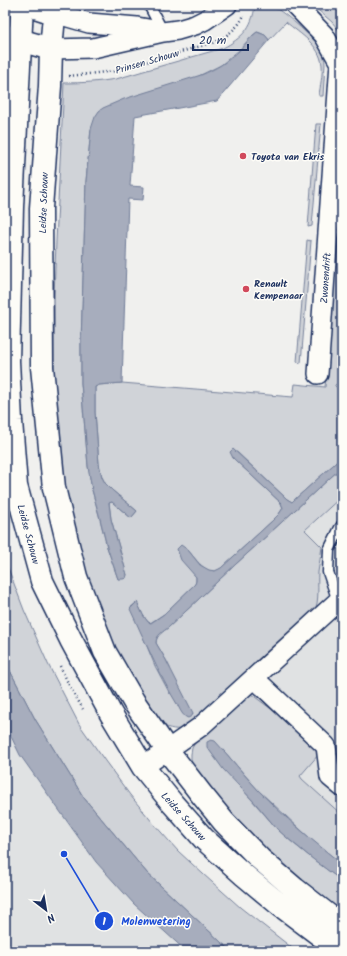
<svg xmlns="http://www.w3.org/2000/svg" width="347" height="956" font-family="Kalam,sans-serif">
  <style>
    .built { fill: #e0e2e3 }
    .green { fill: #d0d3d8; stroke: #76819b }
    .water { fill: #a7adbd; stroke: #6f7b97 }
    .lines { fill: none; stroke-linecap: round; stroke-linejoin: round }
    .lane-casing { stroke: #1b2f5e; stroke-width: 13 }
    .street-casing { stroke: #1b2f5e; stroke-width: 22 }
    .secondary-casing { stroke: #1b2f5e; stroke-width: 25 }
    .primary-casing { stroke: #1b2f5e; stroke-width: 25 }
    .path { stroke: #1b2f5e; stroke-width: 2.5; stroke-dasharray: 1 3; stroke-linecap: butt }
    .lane { stroke: #fdfcf7; stroke-width: 10 }
    .street { stroke: #fdfcf7; stroke-width: 19 }
    .secondary { stroke: #fdfcf7; stroke-width: 22 }
    .primary { stroke: #fdfcf7; stroke-width: 22 }
    .poi-dot { fill: #d1495b; stroke: #fdfcf7; stroke-width: 1.5 }
    .labels { text-anchor: middle; stroke-width: 3; stroke-linejoin: round; paint-order: stroke }
    .street-label { font-size: 10px; fill: #1b2f5e; stroke: #fdfcf7 }
    .poi-label { font-size: 10px; font-weight: bold; fill: #1b2f5e; stroke: #fdfcf7; text-anchor: start }
    .leader { fill: none; stroke: #1d4ed8; stroke-width: 1.5 }
    .callout-dot { fill: #1d4ed8; stroke: #fdfcf7; stroke-width: 1.5 }
    .mark-label { font-size: 12px; text-anchor: middle; font-weight: bold; fill: #fff }
    .callout-label { font-size: 11px; text-anchor: middle; font-weight: bold; fill: #1d4ed8; stroke: #fdfcf7; stroke-width: 3; stroke-linejoin: round; paint-order: stroke }
  </style>
  <rect width="100%" height="100%" fill="#f0f0ee"/>
  <filter id="ink" filterUnits="userSpaceOnUse"><feTurbulence type="fractalNoise" baseFrequency=".025" numOctaves="2"/><feDisplacementMap in="SourceGraphic" scale="8" xChannelSelector="R" yChannelSelector="G"/><feConvolveMatrix kernelMatrix="1 2 1 2 8 2 1 2 1" color-interpolation-filters="sRGB"/></filter>
  <g filter="url(#ink)">
    <path class="built" d="M342,496V818L295,777L175,650Z
      M5,684L210,951H5Z"/>
    <path class="green" d="M262,5C268,6 272,7 277,9C286,14 316,40 321,49C323,54 325,59 325,64L323,96H319C320,86 323,75 322,65C320,45 300,34 286,22L269,40C267,36 262,33 257,32L253,35L239,50L221,65L91,129L86,181L81,343V383L88,466L92,490L99,515L107,547L118,579L127,575L111,519L109,503L112,502L131,518L137,511L113,491L105,483L102,477L99,464L95,412V387L98,385L122,383L293,397L295,384L325,387L342,187V384L339,382L335,385V386L342,392V457L294,500L292,502L287,499L238,453L233,450V458L281,503L283,508L279,514L272,521L221,568C220,569 216,571 214,571C204,572 194,557 188,550L193,573L196,577V581L195,584L164,614L150,623L148,622L143,615L137,602L131,607L155,666L170,694V668L166,660L156,643C156,635 163,632 169,627L236,564L342,467V496L305,530L322,547C321,555 319,564 318,572C317,586 320,600 314,613L186,729C177,730 170,729 161,725L126,670L113,643L90,585L80,553L66,495L62,469L54,383V298L56,241L64,83C82,83 99,82 116,79L223,48C242,38 252,28 255,6Z
      M312,5H334L342,12V34L332,22Z
      M316,124H321L312,226L308,227Z
      M307,240L311,241L301,363L297,362Z
      M5,560L24,610L48,664L64,695L79,724L105,761L130,795L153,823L178,851L203,874L241,908L296,951H232L222,943L147,873L84,798L35,719L5,661Z
      M251,694L313,740L319,754L300,776L302,779L342,815V864L314,842L258,790L224,751L207,747L219,762L277,829C297,848 320,864 342,881V920L268,858L191,766V754L192,748L198,738L244,695Z"/>
    <path class="water" d="M257,32L265,35L269,40L217,101L135,116L130,186L144,187L143,200L128,199L122,383L99,385L95,387V412L99,464L102,477L105,483L113,491L137,511L131,518L112,502L109,503L111,519L127,575L126,578L123,579H118L107,547L99,515L92,490L88,466L81,383V343L86,181L91,129L95,117L99,111L103,108L124,99L201,75C216,69 227,62 239,51C245,45 250,37 257,32Z
      M233,449L287,499L292,502L294,500L342,457V467L236,564L169,627C163,632 156,635 156,643L166,660L170,668L193,713L192,716L188,718C182,716 180,709 177,704C158,673 145,641 130,609L137,602L143,615L148,622L151,623L164,614L195,584L196,581V577L181,560L177,549L181,545L188,550L200,565L209,570L215,571L221,568L272,521L279,514L283,508L281,503L233,458L230,452Z
      M5,661L35,719L84,798L147,873L222,943L232,951H186L134,904L96,862L20,755L5,724Z
      M211,740L215,741C230,757 243,774 258,790C284,817 313,841 342,864V881L314,860L286,837L277,829L256,804L223,769L207,747V742Z"/>
    <g class="lines">
      <g class="lane-casing">
        <path id="lane" d="M149,5L163,32
          M338,601L328,572L329,550L340,528L342,525"/>
      </g>
      <g class="street-casing">
        <path id="street" d="M295,5L324,35L340,63L318,374
          M54,13L89,23L137,27L154,30
          M51,49L93,48L163,32L178,30L195,25L205,20L227,5
          M254,678L326,746L330,777L342,787
          M143,767L200,727L338,601L342,603"/>
      </g>
      <g class="secondary-casing">
        <path id="secondary" d="M29,5L54,13
          M5,36L51,49"/>
      </g>
      <g class="primary-casing">
        <path id="primary" d="M22,5L12,207L8,361L11,421L16,486L42,581L71,640L111,714L143,767L173,804L204,839L244,875L280,905L341,951
          M55,5L51,49L50,86L41,208L42,367L54,488L76,577L105,652L134,702L168,751L202,795L224,822L260,859L295,889L342,926"/>
      </g>
      <path class="path" d="M69,76L116,71L218,41C229,34 239,27 244,15
        M60,666L69,685L83,709"/>
      <use href="#lane" class="lane"/>
      <use href="#street" class="street"/>
      <use href="#secondary" class="secondary"/>
      <use href="#primary" class="primary"/>
    </g>
  </g>
  <g class="poi-dot">
    <circle cx="243" cy="156" r="4"/>
    <circle cx="246" cy="289" r="4"/>
  </g>
  <g class="labels">
    <g class="street-label">
      <text transform="translate(147 61) rotate(-16)" y="4">Prinsen Schouw</text>
      <text transform="translate(43 203) rotate(-88)" y="4">Leidse Schouw</text>
      <text transform="translate(325 278) rotate(-86)" y="4">Zwanendrift</text>
      <text transform="translate(29 534) rotate(75)" y="4">Leidse Schouw</text>
      <text transform="translate(184 816) rotate(48)" y="4">Leidse Schouw</text>
    </g>
    <g class="poi-label">
      <text x="251" y="160">Toyota van Ekris</text>
      <text x="254" y="287">Renault<tspan x="254" dy="12">Kempenaar</tspan></text>
    </g>
  </g>
  <path class="leader" d="M64 854L104 921"/>
  <g class="callout-dot">
    <circle cx="64" cy="854" r="4"/>
    <circle cx="104" cy="921" r="10"/>
  </g>
  <g class="mark-label">
    <text x="104" y="925">1</text>
  </g>
  <g class="callout-label">
    <text x="156" y="925">Molenwetering</text>
  </g>
  <rect width="347" height="956" fill="none" stroke="#fdfcf7" stroke-width="20"/>
  <rect x="10" y="10" width="327" height="936" fill="none" stroke="#1b2f5e" stroke-width="1.5" filter="url(#ink)"/>
  <g transform="translate(46 910) rotate(149)" stroke="#fdfcf7" stroke-width="3" paint-order="stroke">
  <path d="M0-3L7 15L0 10L-7 15Z" fill="#1b2f5e"/>
  <text y="-6" font-size="11" font-weight="bold" text-anchor="middle" fill="#1b2f5e">N</text>
  </g>
  <path d="M193 44v6h55v-6" fill="none" stroke="#1b2f5e" stroke-width="2"/>
  <text x="199" y="44" font-size="12" fill="#1b2f5e" stroke="#fdfcf7" stroke-width="3" paint-order="stroke">20 m</text>
</svg>
